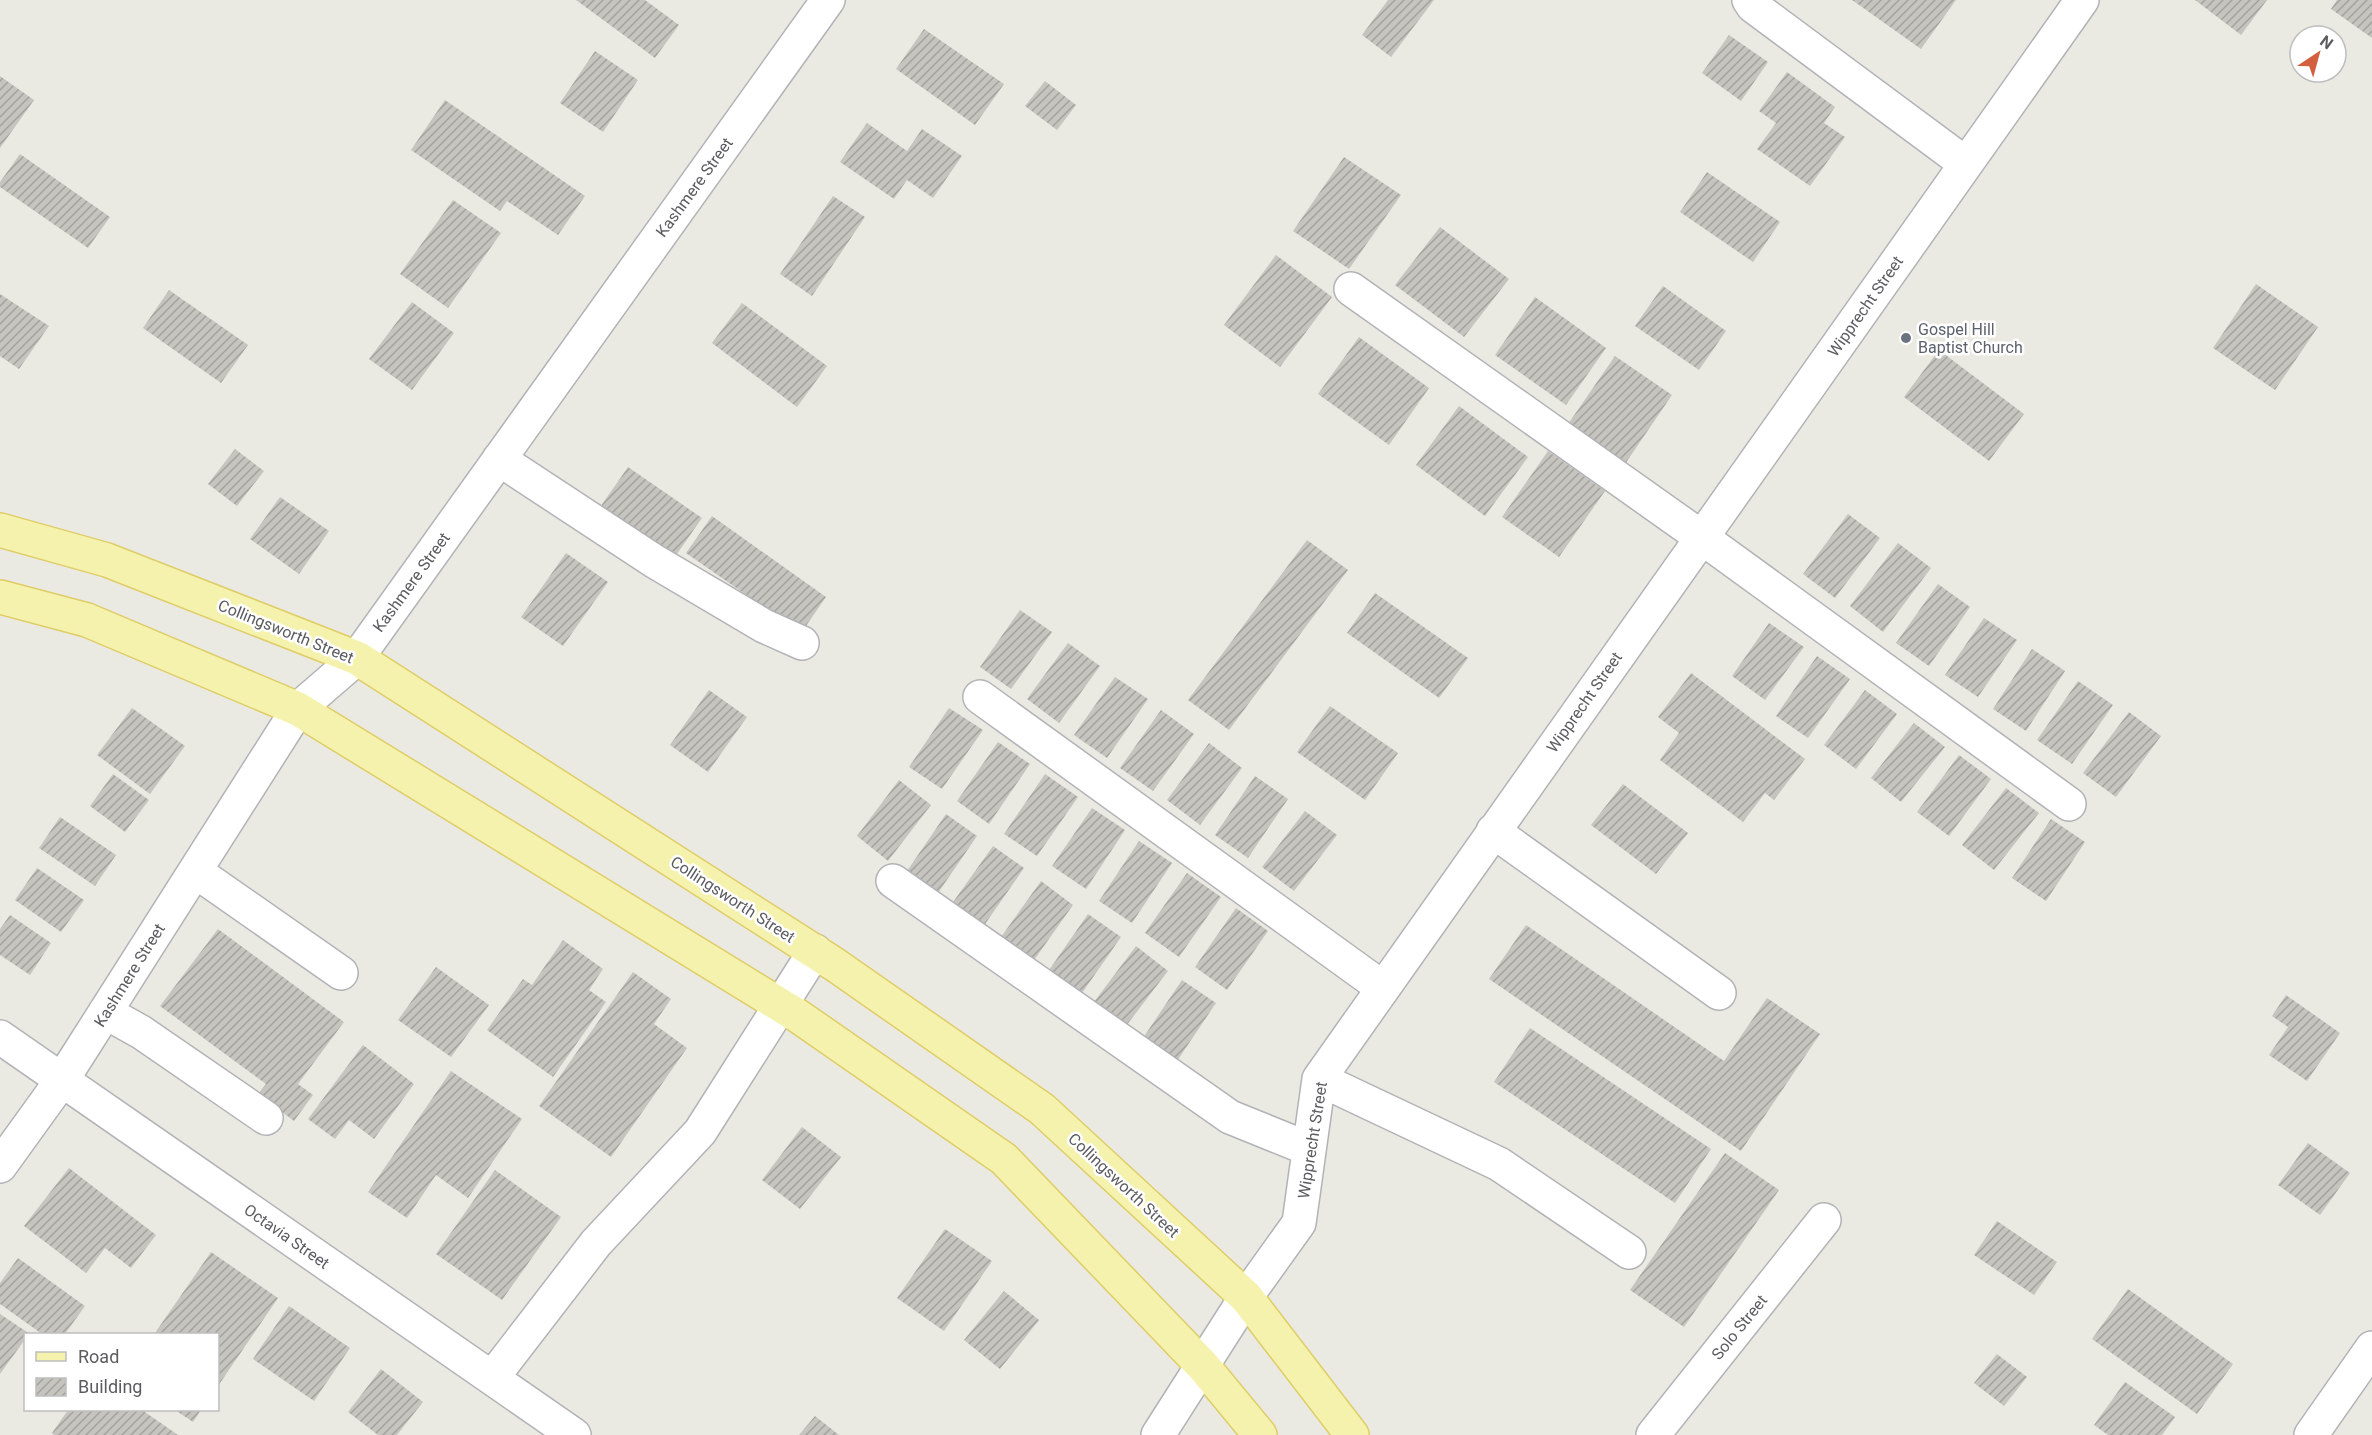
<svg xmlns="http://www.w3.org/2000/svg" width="2372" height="1435" font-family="Roboto,sans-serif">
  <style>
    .building { fill: url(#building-hatch) }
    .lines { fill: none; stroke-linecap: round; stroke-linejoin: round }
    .minor-casing { stroke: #b2b3b7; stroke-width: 36 }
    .major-casing { stroke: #dfcd67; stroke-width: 36 }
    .minor { stroke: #fff; stroke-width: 33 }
    .major { stroke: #f4f2ad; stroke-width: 33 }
    .worship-dot { fill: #6b7280; stroke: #fff; stroke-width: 2 }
    .labels { text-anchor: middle; stroke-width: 5; stroke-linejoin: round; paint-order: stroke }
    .street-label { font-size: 16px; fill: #5a5c60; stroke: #fff }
    .worship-label { font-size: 16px; fill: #5b616d; stroke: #fff; text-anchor: start }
  </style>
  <defs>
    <pattern id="building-hatch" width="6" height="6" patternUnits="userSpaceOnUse" patternTransform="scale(1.5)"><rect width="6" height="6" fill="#c6c4be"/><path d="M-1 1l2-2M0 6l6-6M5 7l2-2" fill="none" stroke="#a4a29e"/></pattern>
  </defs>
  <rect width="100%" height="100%" fill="#ebeae2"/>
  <path class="building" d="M576,0H645L679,25L655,58Z
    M1388,0H1434L1391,57L1362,35Z
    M1852,0H1956L1921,49Z
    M2195,0H2267L2241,35Z
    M2337,0H2372V38L2331,9Z
    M924,29L1004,84L975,125L896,69Z
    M1729,35L1768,62L1741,101L1702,73Z
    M595,51L638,80L603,132L560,103Z
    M1787,72L1835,107L1824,123L1845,137L1810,186L1757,149L1776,123L1759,111Z
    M0,76L34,100L0,148Z
    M1045,81L1076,105L1057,130L1025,106Z
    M445,100L585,196L558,235L507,201L500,211L411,150Z
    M867,123L907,151L922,129L962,156L933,198L907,180L894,199L840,162Z
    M20,154L110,217L88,248L0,187V182Z
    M1344,157L1401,195L1349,269L1293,231Z
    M1707,172L1780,222L1753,262L1680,212Z
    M833,196L865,217L812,296L780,274Z
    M453,200L501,233L448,308L400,274Z
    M1440,227L1509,279L1464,337L1395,285Z
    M1276,255L1332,297L1280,367L1224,325Z
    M2256,284L2318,327L2275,390L2213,348Z
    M1663,286L1726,331L1699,370L1635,326Z
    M169,290L248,345L221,383L143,328Z
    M0,294L49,326L19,369L0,356Z
    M1535,297L1606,348L1566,405L1495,355Z
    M412,302L454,333L412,390L369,359Z
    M742,303L827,366L797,407L712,343Z
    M1359,337L1429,388L1389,445L1318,394Z
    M1939,350L2024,414L1989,461L1904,397Z
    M1615,356L1672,395L1623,467L1566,427Z
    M1459,406L1528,457L1485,516L1416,465Z
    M235,449L264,471L237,506L208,484Z
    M1548,451L1605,491L1559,557L1502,517Z
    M628,467L702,518L670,564L596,513Z
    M280,497L329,531L299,574L250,539Z
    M1848,514L1880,538L1835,598L1803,574Z
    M712,516L826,597L801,633L686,553Z
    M1307,540L1348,570L1229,730L1188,700Z
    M1898,543L1931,568L1883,632L1850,606Z
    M566,553L608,582L563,646L521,617Z
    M1938,584L1970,607L1929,666L1896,643Z
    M1375,593L1468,658L1439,698L1347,633Z
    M1020,610L1052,632L1011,689L980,667Z
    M1984,618L2017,640L1978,697L1945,675Z
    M1769,623L1804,647L1765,700L1732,676Z
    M1068,643L1100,666L1059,723L1027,699Z
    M2032,649L2065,671L2026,731L1993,709Z
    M1817,656L1850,679L1808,738L1776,716Z
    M1691,673L1805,759L1774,800L1765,793L1743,822L1660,760L1679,733L1658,717Z
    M1115,677L1148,699L1107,758L1074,735Z
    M2078,681L2113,705L2072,764L2037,740Z
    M709,690L747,717L708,772L670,745Z
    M1865,690L1897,714L1856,769L1824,745Z
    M1330,706L1398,753L1365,800L1297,752Z
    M132,708L185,746L150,794L97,755Z
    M949,708L983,730L942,789L909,767Z
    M1161,710L1194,734L1153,791L1120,768Z
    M2129,712L2161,736L2116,797L2083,773Z
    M1914,723L1945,747L1901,802L1871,778Z
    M998,742L1030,764L989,824L957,801Z
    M1209,743L1242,768L1200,825L1167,800Z
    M1959,755L1991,779L1949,836L1917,812Z
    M113,774L149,800L125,832L90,806Z
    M1045,774L1078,797L1037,856L1004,834Z
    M1255,776L1288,799L1248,858L1215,835Z
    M899,780L931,805L888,861L857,836Z
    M1623,784L1688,833L1656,874L1591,825Z
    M2006,788L2039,813L1994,870L1962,845Z
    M1092,808L1125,830L1086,889L1052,866Z
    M1305,811L1337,835L1294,891L1262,867Z
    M946,814L977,836L938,893L907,871Z
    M60,817L116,855L95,886L39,848Z
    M2051,819L2085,842L2046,901L2012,878Z
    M1139,841L1172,863L1132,923L1099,901Z
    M993,846L1024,868L983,927L951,905Z
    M37,868L84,900L61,932L15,900Z
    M1187,873L1221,897L1179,957L1145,933Z
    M1041,881L1073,905L1032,963L999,940Z
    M1236,908L1268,931L1227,990L1195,967Z
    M1088,914L1121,937L1080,996L1047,973Z
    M10,915L51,943L30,975L0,955V929Z
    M1526,925L1724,1061L1767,998L1820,1034L1741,1151L1489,979Z
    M218,929L344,1022L298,1084L313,1095L294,1121L258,1094L266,1084L160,1006Z
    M563,940L603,969L589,990L606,1002L553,1077L487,1030L523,979L532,985Z
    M1136,946L1168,971L1126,1026L1094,1002Z
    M436,967L489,1005L451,1057L398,1020Z
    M633,972L671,999L654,1024L687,1048L611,1157L539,1106Z
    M1182,980L1216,1003L1177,1061L1143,1038Z
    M2286,995L2340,1033L2307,1081L2269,1055L2288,1027L2272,1016Z
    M1530,1028L1711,1149L1675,1203L1494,1082Z
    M363,1045L414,1084L374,1139L349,1120L335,1139L308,1119Z
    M451,1071L522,1119L468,1198L436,1175L407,1218L368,1192Z
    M802,1127L841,1157L800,1209L762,1180Z
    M2308,1143L2350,1173L2320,1215L2278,1185Z
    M1725,1153L1779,1190L1684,1327L1630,1290Z
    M69,1168L156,1235L131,1268L105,1248L86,1273L24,1226Z
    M495,1170L561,1217L502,1300L436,1254Z
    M1997,1221L2057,1262L2034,1295L1974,1255Z
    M945,1229L992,1261L944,1331L897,1298Z
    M211,1252L278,1298L218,1386V1334L155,1333Z
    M18,1258L85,1306L65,1334H42L0,1304V1283Z
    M2128,1289L2233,1364L2197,1414L2092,1339Z
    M1004,1291L1039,1320L1000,1369L964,1340Z
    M289,1306L350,1348L314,1401L253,1359Z
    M0,1314L30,1334H26V1338L0,1374Z
    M1997,1354L2027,1377L2004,1406L1974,1383Z
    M381,1369L423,1402L397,1435H378L348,1412Z
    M2125,1382L2175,1417L2162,1435H2108L2094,1425Z
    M68,1410H142L178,1435H54L52,1433Z
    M175,1410H201L193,1422Z
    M815,1416L839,1435H799Z"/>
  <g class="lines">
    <g class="minor-casing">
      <path id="minor" d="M1749,0L1753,6L1966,164
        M1351,289L1701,537L2069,804
        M499,459L654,561L764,626L802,643
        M980,697L1383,988
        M1493,831L1719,993
        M195,871L341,973
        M893,881L1230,1117L1309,1149
        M105,1012L141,1032L266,1118
        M0,1037L574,1435
        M1319,1079L1499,1164L1629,1252
        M0,1166L62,1080L298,709L357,658L828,0
        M492,1378L596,1243L700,1132L815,951
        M1158,1435L1246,1297L1299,1223L1319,1079L2082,0
        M1653,1435L1824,1220
        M2311,1435L2372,1348"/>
    </g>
    <g class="major-casing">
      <path id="major" d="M0,530L107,560L357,658L834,964L1042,1109L1246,1297L1352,1435
        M0,597L87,620L298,709L798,1016L1004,1159L1203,1366L1260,1435"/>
    </g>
    <use href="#minor" class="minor"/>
    <use href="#major" class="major"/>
  </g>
  <circle class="worship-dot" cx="1906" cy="338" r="6"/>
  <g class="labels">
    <g class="street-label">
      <text transform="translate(694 187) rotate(-54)" y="6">Kashmere Street</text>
      <text transform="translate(1865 306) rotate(-55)" y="6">Wipprecht Street</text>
      <text transform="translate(411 582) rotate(-54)" y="6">Kashmere Street</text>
      <text transform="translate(286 631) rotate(22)" y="6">Collingsworth Street</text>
      <text transform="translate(1584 702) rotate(-55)" y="6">Wipprecht Street</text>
      <text transform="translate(733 899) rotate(33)" y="6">Collingsworth Street</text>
      <text transform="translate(129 975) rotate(-58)" y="6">Kashmere Street</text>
      <text transform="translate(1312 1140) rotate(-81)" y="6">Wipprecht Street</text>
      <text transform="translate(1124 1185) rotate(43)" y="6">Collingsworth Street</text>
      <text transform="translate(287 1236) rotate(35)" y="6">Octavia Street</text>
      <text transform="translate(1739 1327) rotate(-51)" y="6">Solo Street</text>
    </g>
    <g class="worship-label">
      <text x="1918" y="335">Gospel Hill<tspan x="1918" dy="18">Baptist Church</tspan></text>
    </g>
  </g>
  <rect x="24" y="1333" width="195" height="78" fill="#ffffff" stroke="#bdbebf" stroke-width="1.5"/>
  <rect x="36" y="1352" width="30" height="9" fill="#f4f2ad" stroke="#bdbebf" stroke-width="1.5"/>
  <text x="78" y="1363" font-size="18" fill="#5a5c60">Road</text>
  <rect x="36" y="1378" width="30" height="18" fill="url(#building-hatch)" stroke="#bdbebf" stroke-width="1.5"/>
  <text x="78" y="1393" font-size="18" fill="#5a5c60">Building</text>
  <g transform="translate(2318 54) rotate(36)"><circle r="28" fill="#ffffff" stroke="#bdbebf" stroke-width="1.5"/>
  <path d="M0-4.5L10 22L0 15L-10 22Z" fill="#d25f40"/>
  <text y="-9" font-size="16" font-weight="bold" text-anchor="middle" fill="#5a5c60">N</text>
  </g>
</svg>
